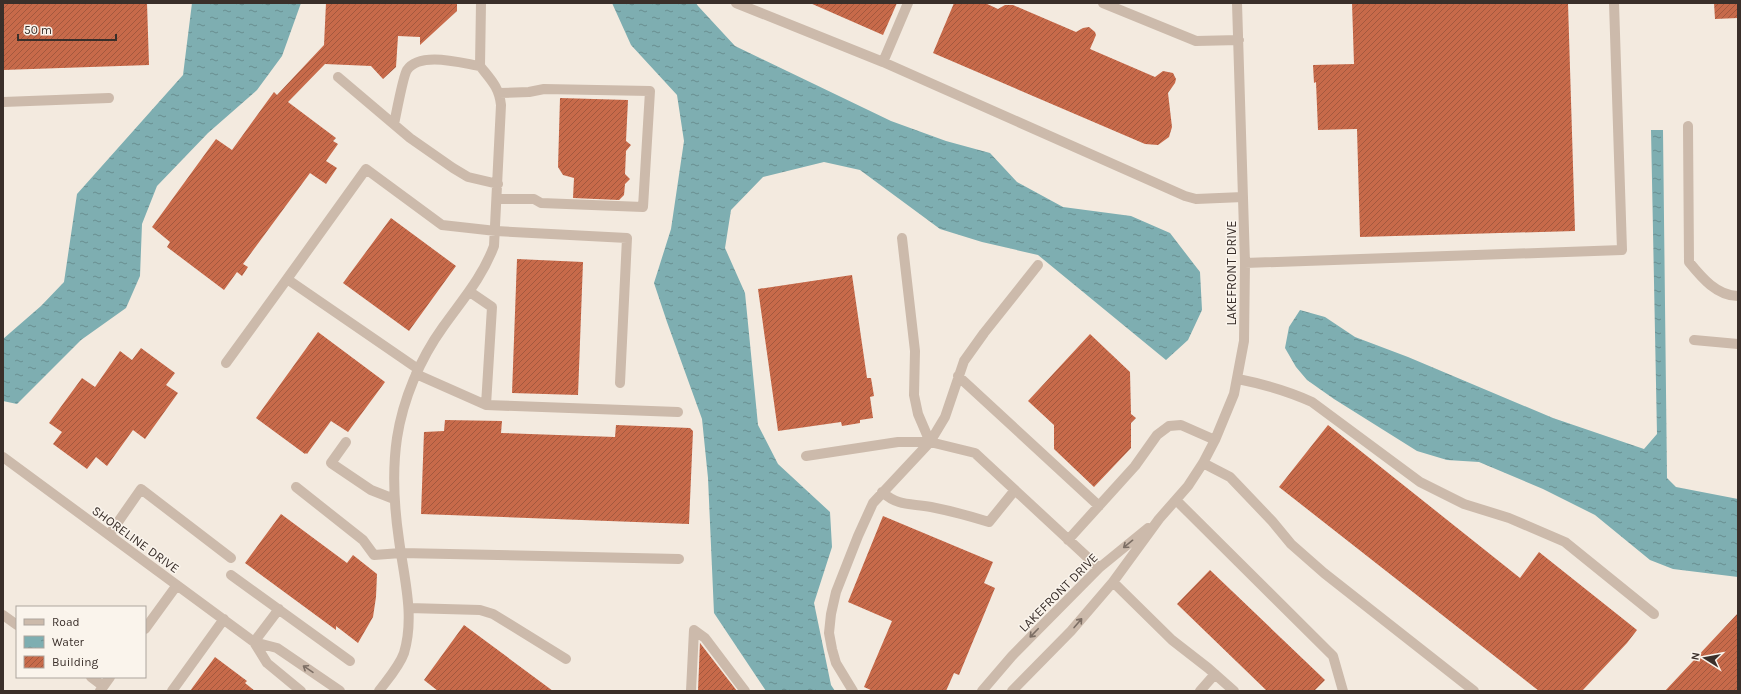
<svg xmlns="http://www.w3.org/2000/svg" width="1741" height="694" font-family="Karla,sans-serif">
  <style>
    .water { fill: url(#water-ripples) }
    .building { fill: url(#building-hatch) }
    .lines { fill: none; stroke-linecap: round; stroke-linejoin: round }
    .minor { stroke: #ccbaab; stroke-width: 10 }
    .oneway { stroke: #7c6e64 }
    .labels { text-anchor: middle; stroke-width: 3; stroke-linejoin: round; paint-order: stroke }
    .street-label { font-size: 13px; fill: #3a2f2a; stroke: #faf4ec }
  </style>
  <defs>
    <pattern id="water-ripples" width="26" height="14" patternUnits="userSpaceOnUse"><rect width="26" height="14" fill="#7eaeb1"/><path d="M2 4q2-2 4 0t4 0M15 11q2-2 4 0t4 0" fill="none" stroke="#688e90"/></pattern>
    <pattern id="building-hatch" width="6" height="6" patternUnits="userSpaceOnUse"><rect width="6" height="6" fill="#c76a4a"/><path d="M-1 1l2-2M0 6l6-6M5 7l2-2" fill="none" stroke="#a3583e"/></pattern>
  </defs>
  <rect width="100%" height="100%" fill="#f3eadf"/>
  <path class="water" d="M192,3H301L282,56L257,90L208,133L157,186L142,224L140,276L126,308L81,340L17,404L3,401V339L41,306L64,282L77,194L183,75Z
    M612,3H696L698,6L735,46L891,121L946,141L990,153L1017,182L1063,207L1131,216L1170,233L1200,272L1202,310L1188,340L1166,360L1038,255L982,242L940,229L860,170L824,162L763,177L731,210L725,248L745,293L758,425L778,464L830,512L832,547L814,603L831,685L835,691H766L714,613L708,478L702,419L667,322L654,283L671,229L684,141L677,95L631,45Z
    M1651,130H1663L1667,478L1676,487L1738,499V577L1673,569L1650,560L1595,515L1543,489L1479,462L1447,460L1417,451L1334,399L1307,380L1296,367L1285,348L1289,327L1300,310L1325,317L1355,337L1408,357L1553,418L1644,449L1657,434Z"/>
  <path class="building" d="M3,3H147L149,65L3,70Z
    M326,3H457V11L420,45V37L398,36L396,67L383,79L371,66L325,64L288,102L336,138L333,141L338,144L326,161L337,168L326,184L310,173L243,264L248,267L242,276L237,272L224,290L167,247L170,242L152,227L216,139L232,150L274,92L277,95L324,45Z
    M810,3H897L883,35Z
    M954,3H985L998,9L1005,5H1013L1076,32L1083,28L1089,27L1095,32L1096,35L1090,49L1155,77L1163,71L1173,73L1176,79L1175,83L1168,93L1172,127L1169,137L1158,145L1145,144L933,53Z
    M1352,3H1568L1575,231L1360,237L1357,129L1318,130L1316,82L1314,83L1313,65L1354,64Z
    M1714,3H1738V18L1715,19Z
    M560,98L628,100L626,141L631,145L626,151L625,174L630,179L625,184L624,195L619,200L573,198L574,178L563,175L558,167Z
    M391,218L456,266L409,331L343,283Z
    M517,259L583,262L578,395L512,393Z
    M852,275L867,378H871L874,396L870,397L873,418L860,420V423L842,426L841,422L778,431L758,289Z
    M318,332L385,382L348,432L331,421L307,454L306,453L305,454L256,418Z
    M1090,334L1130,372L1131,414L1136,418L1131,423V448L1094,487L1054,449V425L1028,401Z
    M141,348L175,373L166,385L178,393L145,439L133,430L107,466L96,457L87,469L53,444L62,432L49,423L82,378L95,387L120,351L132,360Z
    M445,420L502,421L501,433L615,437L616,425L690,428L693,431L689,524L421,514L424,432L444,431Z
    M1328,425L1520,578L1539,552L1637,630L1627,643L1582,691H1539L1279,487Z
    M281,514L347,563L353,555L377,574L376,597L373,617L358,643L336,626V630L245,563Z
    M883,516L993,562L984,583L995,588L959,675L954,673L946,691H873L864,687L892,621L848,602Z
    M1210,570L1325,680L1314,691H1267L1177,604Z
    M1738,613V691H1665Z
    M464,625L553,691H438L424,680Z
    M700,642V643L737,691H698Z
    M215,657L247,681L245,683L255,691H190Z"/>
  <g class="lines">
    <path class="minor" d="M736,3L883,62
      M908,3L883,62L1185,196L1196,199L1243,197
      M1103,3L1196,41L1239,40
      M480,66L481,3
      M338,77L410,138L453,168L468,177L498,184
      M3,102L109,98
      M394,124C396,115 403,76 407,70C420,51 461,63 480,66
      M1688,126L1689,262C1702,278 1717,296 1738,296
      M498,199H534L541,203L643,207L650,91L544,89L529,92L499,93
      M902,238L915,351L914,395L918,414L930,442
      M1245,263L1622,250L1614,3
      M470,292L492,307L486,405
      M1694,340L1738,344
      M226,363L287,279
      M418,369L287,279L366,169L442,225L496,231L627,238L620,383
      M416,374L486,405L678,412
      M958,376L1099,506
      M1238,379C1263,384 1288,391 1312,402L1420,482L1464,504L1509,518L1565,542L1654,614
      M346,442L331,463L371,490L394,499
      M806,456L898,442H930L975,453L1099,568
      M3,457L254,642L277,648L340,691
      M1203,463L1230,477L1272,521L1291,544L1324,573L1474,691
      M296,487L363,540L374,555L401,553L679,559
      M882,492C899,507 911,503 931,507C951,511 970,516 989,522L1015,490
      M1176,500L1333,656L1343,691
      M109,535L141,489L231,558
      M1068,540L1135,466L1157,435L1169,426L1181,425L1215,440
      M231,575L350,661
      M1113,582L1172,640L1208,668L1234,691
      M409,608L480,610L493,614L566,659
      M3,615L17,625
      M145,629L177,585
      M254,642L267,663L301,691
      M254,642L279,609
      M91,677L103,686
      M100,691L110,677
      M172,691L224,619
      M379,691C387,680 399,667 404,653C415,616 404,578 399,540C394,506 392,472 397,438C403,399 420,359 443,327C462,300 482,278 494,246L501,105C499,87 491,80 480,66
      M691,691L694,630L705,638L745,691
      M853,691L836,663L832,649L829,633L831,614L836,592L858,536L873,503L930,442L945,417L964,361L984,333L1038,265
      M982,691L1012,656L1099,568L1148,528
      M1012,691L1071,631L1113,582L1159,519L1188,486L1203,463L1215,440L1234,394L1244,341L1245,263L1237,3
      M1200,691L1215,674"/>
  </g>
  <defs><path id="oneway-shaft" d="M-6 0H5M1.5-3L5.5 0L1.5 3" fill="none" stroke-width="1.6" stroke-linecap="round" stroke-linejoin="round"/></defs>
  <g class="oneway">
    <use href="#oneway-shaft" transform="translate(1128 544) rotate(141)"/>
    <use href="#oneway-shaft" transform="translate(1078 623) rotate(-49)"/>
    <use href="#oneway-shaft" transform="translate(1034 633) rotate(134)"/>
    <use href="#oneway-shaft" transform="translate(308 669) rotate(-146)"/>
  </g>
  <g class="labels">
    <g class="street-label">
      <text transform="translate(1231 273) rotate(-90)" y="5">LAKEFRONT DRIVE</text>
      <text transform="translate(136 539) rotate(36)" y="5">SHORELINE DRIVE</text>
      <text transform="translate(1058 592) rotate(-45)" y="5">LAKEFRONT DRIVE</text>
    </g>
  </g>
  <rect width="1741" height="694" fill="none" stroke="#3a2f2a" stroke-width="8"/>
  <rect x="16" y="606" width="130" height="72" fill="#faf4ec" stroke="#ada59e"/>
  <rect x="24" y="619" width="20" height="6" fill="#ccbaab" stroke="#ada59e"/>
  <text x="52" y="626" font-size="12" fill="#3a2f2a">Road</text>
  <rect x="24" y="636" width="20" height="12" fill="url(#water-ripples)" stroke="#ada59e"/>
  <text x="52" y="646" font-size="12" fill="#3a2f2a">Water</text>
  <rect x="24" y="656" width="20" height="12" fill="url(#building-hatch)" stroke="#ada59e"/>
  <text x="52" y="666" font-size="12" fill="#3a2f2a">Building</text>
  <g transform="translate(1705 658) rotate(281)" stroke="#faf4ec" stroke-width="3" paint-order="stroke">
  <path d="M0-3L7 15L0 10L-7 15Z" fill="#3a2f2a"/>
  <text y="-6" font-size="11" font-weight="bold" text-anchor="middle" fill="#3a2f2a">N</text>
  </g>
  <path d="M18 34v6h98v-6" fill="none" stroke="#3a2f2a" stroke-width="2"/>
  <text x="24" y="34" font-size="12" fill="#3a2f2a" stroke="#faf4ec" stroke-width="3" paint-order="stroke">50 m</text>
</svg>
